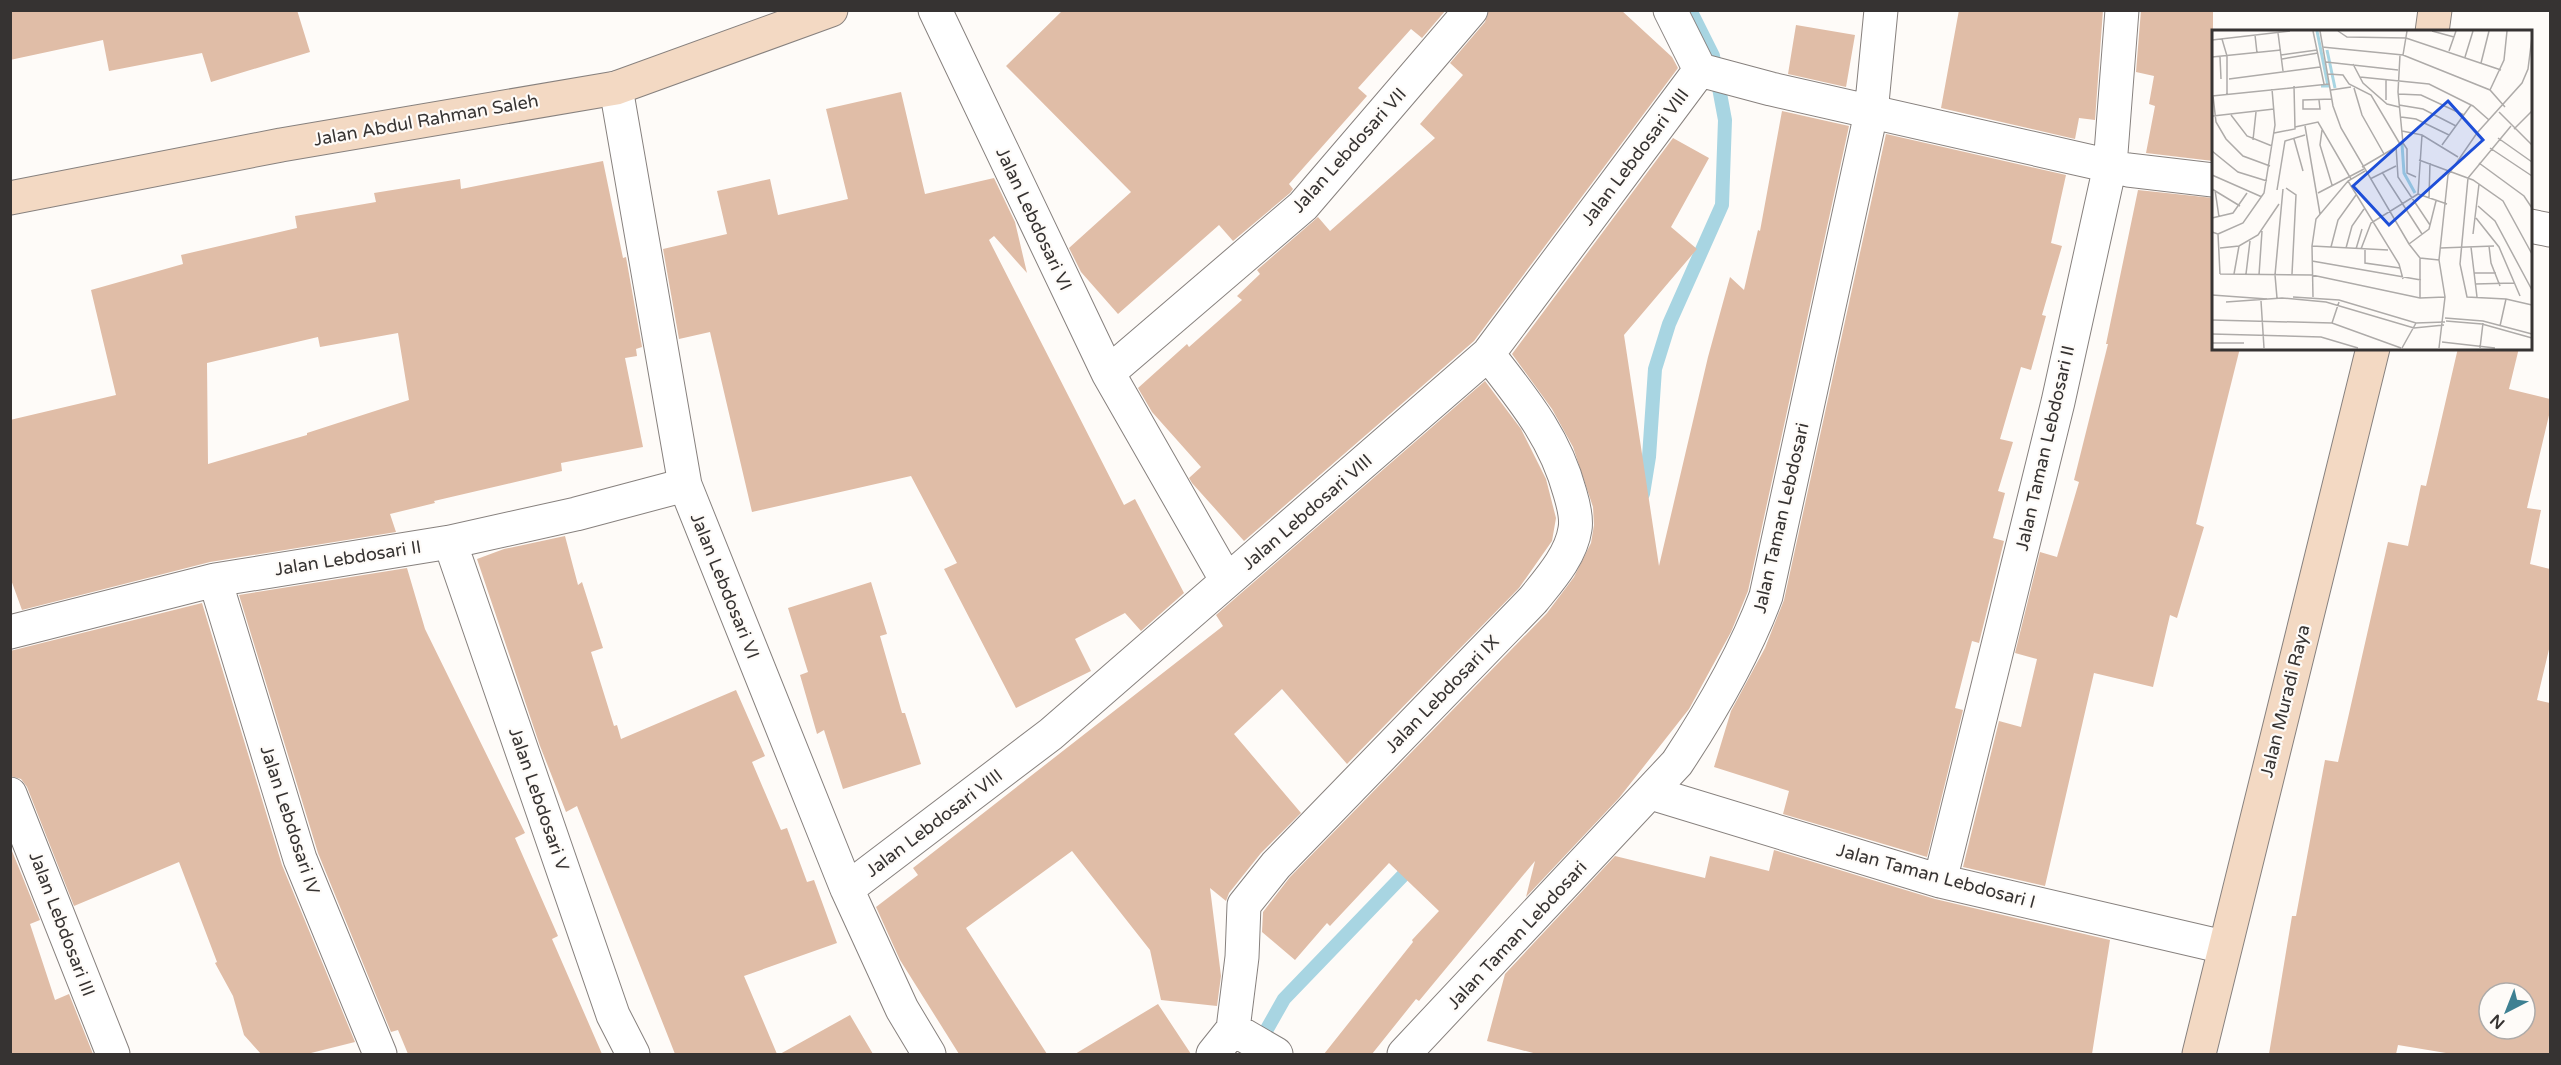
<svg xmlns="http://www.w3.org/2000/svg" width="2561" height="1065" font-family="'Varela Round',sans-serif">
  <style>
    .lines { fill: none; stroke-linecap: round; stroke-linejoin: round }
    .stream { stroke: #a8d5e2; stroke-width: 14 }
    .building { fill: #e0bda7; fill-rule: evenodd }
    .street-casing { stroke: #87817e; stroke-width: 35 }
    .secondary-casing { stroke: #87817e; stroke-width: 35 }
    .street { stroke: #fff; stroke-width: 33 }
    .secondary { stroke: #f3d9c3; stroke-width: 33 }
    .labels { text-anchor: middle; stroke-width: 4.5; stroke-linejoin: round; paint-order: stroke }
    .street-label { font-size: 18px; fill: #363332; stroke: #fefbf8 }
    .inset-river { fill: none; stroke: #a8d5e2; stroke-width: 3 }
    .inset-road { fill: none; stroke: #aeaba9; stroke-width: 1.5 }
    .view { fill: #1d4ed8; fill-opacity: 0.15; stroke: #1d4ed8; stroke-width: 3 }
    .inset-edge { fill: none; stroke: #363332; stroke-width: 3 }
  </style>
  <rect width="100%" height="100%" fill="#fefbf8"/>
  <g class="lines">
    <path class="stream" d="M1643,494L1649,457L1655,369L1669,324L1722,205L1725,120L1713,56L1690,10
      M1258,1045L1284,999L1415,863"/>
  </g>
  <path class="building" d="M10,10H297L310,52L211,82L202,53L109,71L103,40L10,60Z
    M1063,10H1446L1422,38L1411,29L1358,88L1367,96L1289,184L1293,189L1290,193L1233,241L1219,225L1118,314L1081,272L1069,248L1131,192L1006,66Z
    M1489,10H1621L1672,57L1678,68L1474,341L1244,541L1192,483L1189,478L1201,467L1152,412L1138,388L1187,344L1189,347L1242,300L1237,296L1260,274L1257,270L1318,217L1330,231L1435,138L1420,124L1463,75L1450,63L1485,22Z
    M1959,10H2103L2095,120L2079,118L2075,139L1941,108Z
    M2141,10H2213V161L2146,153L2155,106L2149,104L2154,76L2136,72Z
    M1796,25L1855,35L1846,87L1788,74Z
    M901,92L925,194L994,178L1015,222L1027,273L994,236L989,240L1124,505L1135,499L1184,593L1141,631L1125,613L1075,639L1091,671L1016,708L944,569L957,563L911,476L752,512L710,332L679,339L663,249L727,234L717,191L770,179L778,215L848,199L826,109Z
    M1782,111L1849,126L1748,591L1731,632L1689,709L1619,798L1526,897L1535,861L1419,1001L1416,999L1372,1054H1324L1413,942L1412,940L1439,911L1389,863L1330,926L1327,923L1295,960L1262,932L1263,912L1290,877L1547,613L1574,577L1591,543L1594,525L1593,507L1573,447L1552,409L1512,354L1673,138L1709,158L1671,227L1697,249L1624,335L1659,566L1708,357L1730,277L1744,290L1758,230L1760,231Z
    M1886,134L2066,175L2051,243L2062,246L2042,315L2046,316L2031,370L2021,367L2000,439L2013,442L1998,491L2005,493L1993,538L2004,541L1979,643L1972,641L1955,708L1963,710L1927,857L1783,814L1789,791L1714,767L1731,711L1765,648L1784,600Z
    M603,161L623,258L626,257L642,347L636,349L637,356L625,358L643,447L561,463L562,471L434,501L435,503L390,514L396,532L210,562L22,610L10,577V420L116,395L91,290L183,264L181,255L297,228L295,216L376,202L374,193L460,179L461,189ZM398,333L409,400L307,433V435L208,464L207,363L318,337L320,347Z
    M2138,190L2213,198V348H2240L2196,524L2204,527L2177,618L2170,615L2153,687L2094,673L2045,886L1963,867L1999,721L2021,727L2037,659L2015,653L2040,552L2057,557L2079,482L2074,480L2108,344H2106Z
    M2458,348H2519L2509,389L2550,399V411L2527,508L2541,510L2530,564L2550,569V645L2537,700L2550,703V1054H2452L2398,1045L2396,1054H2269L2292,916H2296L2325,760L2338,762L2388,542L2408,546L2421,485L2426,486ZM2489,993H2525V1029H2489Z
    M1485,381L1521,429L1546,479L1556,518L1552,541L1519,588L1347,764L1282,689L1234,734L1301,813L1261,853L1229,893L1226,901L1210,888L1221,976L1217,1006L1161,1000L1150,950L1072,851L966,928L1047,1054H959L900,960L876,907L918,875L913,868L1223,626L1216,615Z
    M565,536L578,585L582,582L603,648L591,652L614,726L617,725L621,739L736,690L765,756L752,762L781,830L787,828L807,882L814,880L837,943L744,976L777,1054H675L577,806L566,812L540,746L477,559L504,549Z
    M407,568L425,629L525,833L515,838L558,936L552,939L602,1054H408L398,1030L391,1032L318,853L239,595Z
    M871,582L887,634L880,636L902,713H905L921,764L843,789L824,730L817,734L800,675L808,672L788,608Z
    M202,603L282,865L355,1042L307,1054H261L244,1035L233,996L215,963L217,962L179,862L74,906L27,787L21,779L10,776V651Z
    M10,846L40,920L30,924L55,1000L69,994L93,1054H10Z
    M1774,850L1935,899L2110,940L2092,1054H1537L1487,1041L1505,974L1615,856L1705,878L1710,856L1769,871Z
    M1158,1004L1191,1054H1075Z
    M850,1015L873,1054H780Z"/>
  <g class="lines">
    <g class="street-casing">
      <path id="street" d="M935,10L1108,373L1227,581
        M1670,10L1700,70
        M1700,70L1771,89L2128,170L2213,180
        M616,88L685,485L847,889L902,1009L929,1054
        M2530,226L2550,230
        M1108,373L1303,206L1471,10
        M450,542L613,1015L633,1054
        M215,580L300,859L380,1054
        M10,632L215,580L450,542L576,514L685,485
        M1651,793L1940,881L2224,947
        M10,794L113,1054
        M1940,881L2058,402L2110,166L2122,10
        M847,889L1051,734L1488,354L1700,70
        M1233,1029L1242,957L1244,905L1276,865L1533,600C1549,580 1571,556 1575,529C1577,518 1573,503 1570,493C1555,437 1523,399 1488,354
        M1213,1054L1233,1029L1276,1054
        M1404,1054L1677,763C1712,710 1744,655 1766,596L1871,113L1881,10"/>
    </g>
    <g class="secondary-casing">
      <path id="secondary" d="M2432,32L2435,10
        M10,198L281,145L616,88L831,10
        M2199,1054L2373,348"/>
    </g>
    <use href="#street" class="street"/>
    <use href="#secondary" class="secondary"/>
  </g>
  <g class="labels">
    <g class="street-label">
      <text transform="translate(426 120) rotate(-10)" y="6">Jalan Abdul Rahman Saleh</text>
      <text transform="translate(1349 150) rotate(-48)" y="6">Jalan Lebdosari VII</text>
      <text transform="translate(1635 157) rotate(-53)" y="6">Jalan Lebdosari VIII</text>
      <text transform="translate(1034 219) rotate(65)" y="6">Jalan Lebdosari VI</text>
      <text transform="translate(2045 448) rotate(-77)" y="6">Jalan Taman Lebdosari II</text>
      <text transform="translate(1307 512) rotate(-41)" y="6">Jalan Lebdosari VIII</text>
      <text transform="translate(1781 518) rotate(-77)" y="6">Jalan Taman Lebdosari</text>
      <text transform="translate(348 558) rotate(-9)" y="6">Jalan Lebdosari II</text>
      <text transform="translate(725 586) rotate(68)" y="6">Jalan Lebdosari VI</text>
      <text transform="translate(1442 694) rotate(-46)" y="6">Jalan Lebdosari IX</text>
      <text transform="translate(2285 701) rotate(-76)" y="6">Jalan Muradi Raya</text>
      <text transform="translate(539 799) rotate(71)" y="6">Jalan Lebdosari V</text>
      <text transform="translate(290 820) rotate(72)" y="6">Jalan Lebdosari IV</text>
      <text transform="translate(934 823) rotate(-37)" y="6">Jalan Lebdosari VIII</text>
      <text transform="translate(1936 876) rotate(15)" y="6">Jalan Taman Lebdosari I</text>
      <text transform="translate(62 924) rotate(69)" y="6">Jalan Lebdosari III</text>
      <text transform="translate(1517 935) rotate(-47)" y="6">Jalan Taman Lebdosari</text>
    </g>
  </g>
  <g transform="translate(2212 30)">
    <rect width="320" height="320" fill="#fefbf8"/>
    <path class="inset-river" d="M105,1L116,56H109M115,20L123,58M190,114L192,143L203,163"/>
    <path class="inset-road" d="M101,1L112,54M108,1L121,76L129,98L197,214L208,228L227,230M126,1L135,7L194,8L289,40M220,1L242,7M66,3L71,41M43,5L45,23M10,9L15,26V64M0,10L78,1M110,17L191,25L278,60L293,77M237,21L244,1M69,25L105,20M191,25L195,1M0,27L69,20M8,27L9,49M253,27L261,1M70,29L106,23M114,32L186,40M269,33L277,1M141,34L151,53L175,74L187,77M116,44L131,45L137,54L159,65L188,114M148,47L217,54L261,76L277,90M17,49L108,37M174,50V70M142,58L150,85L172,124M119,60L139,57M278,60L292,30L295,1M186,64L209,65L252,85M0,66L117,54M1,66L4,92L14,109L31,126L58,136M107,70L108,79H91V70L120,69M187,75L211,79L244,96M287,82L320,115M19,85L35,106L60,116M1,86L62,79M189,87L204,89L237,105M93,96L108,184M299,96L256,148L248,234L255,267L294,269L320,275M83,97L106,92L139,149M302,99L320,81M110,100L108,115L120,155M190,101L210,105L246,127M62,103L83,99L82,56M286,108L320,132M82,109L91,141M41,110L44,82M191,113L195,119V143L204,147M230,115L259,75M184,116L186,147L218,195M278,118L320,146M0,121L26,142L55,151M207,130L261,150L291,171L320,224M267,133L312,166L320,178M150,137L191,113L186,62L188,25M170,142L210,204M0,145L50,167M158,149L184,136M136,151L187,234L191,249M74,158L84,165L80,244M0,159L28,176M3,160L7,187M65,160L73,111L93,105M106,163L152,139M206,164L210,105M206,164L235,174M217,168L218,133M266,176L283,191L320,260M0,188L21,183L35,163M264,188L287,217L308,266M0,202L6,204L8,244M6,204L31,193L52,163L63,95L60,59M261,204L267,154M197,214L217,199L224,171M100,216L176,220M277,216L279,233L288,256M119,217L126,190L144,165M259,217L265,267M8,218L27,216L46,205L67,174M134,218L140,196L152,179M228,218L282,216M144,219L150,199M149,219L159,193L206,164M153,219V233L188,238M208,228V268M100,231L209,250M262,243H284M8,244L100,245L208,268L233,267M22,244L27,216M34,244L38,211M47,245L50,201M63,245L71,159M63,245L65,268M263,254L302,253M0,265L55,269M81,267L127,270L204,293L233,292M101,267L100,216L104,189L136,151L153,141M49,271L52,318M14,272L70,268L114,272L202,298L232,295M233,288L271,291L320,304M0,290L120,293L189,318M234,291L270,294L320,308M120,293L127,272M288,296L294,269M0,304L109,307L146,318M230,312L283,318M0,313H32M190,318L204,293M227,318L233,267L227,230L236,145L265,103L310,53L316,39L320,7M268,318L271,293"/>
    <path class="view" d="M236,71L271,110L177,195L141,156Z"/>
    <rect width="320" height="320" class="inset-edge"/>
  </g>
  <rect width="2561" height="1065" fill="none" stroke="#363332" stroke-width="24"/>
  <g transform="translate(2507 1011) rotate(222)"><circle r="28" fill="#fefbf8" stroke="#aeaba9" stroke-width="1.5"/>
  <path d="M0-4.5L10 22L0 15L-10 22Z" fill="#3e8092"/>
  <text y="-9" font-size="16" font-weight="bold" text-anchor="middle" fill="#363332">N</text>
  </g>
</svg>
